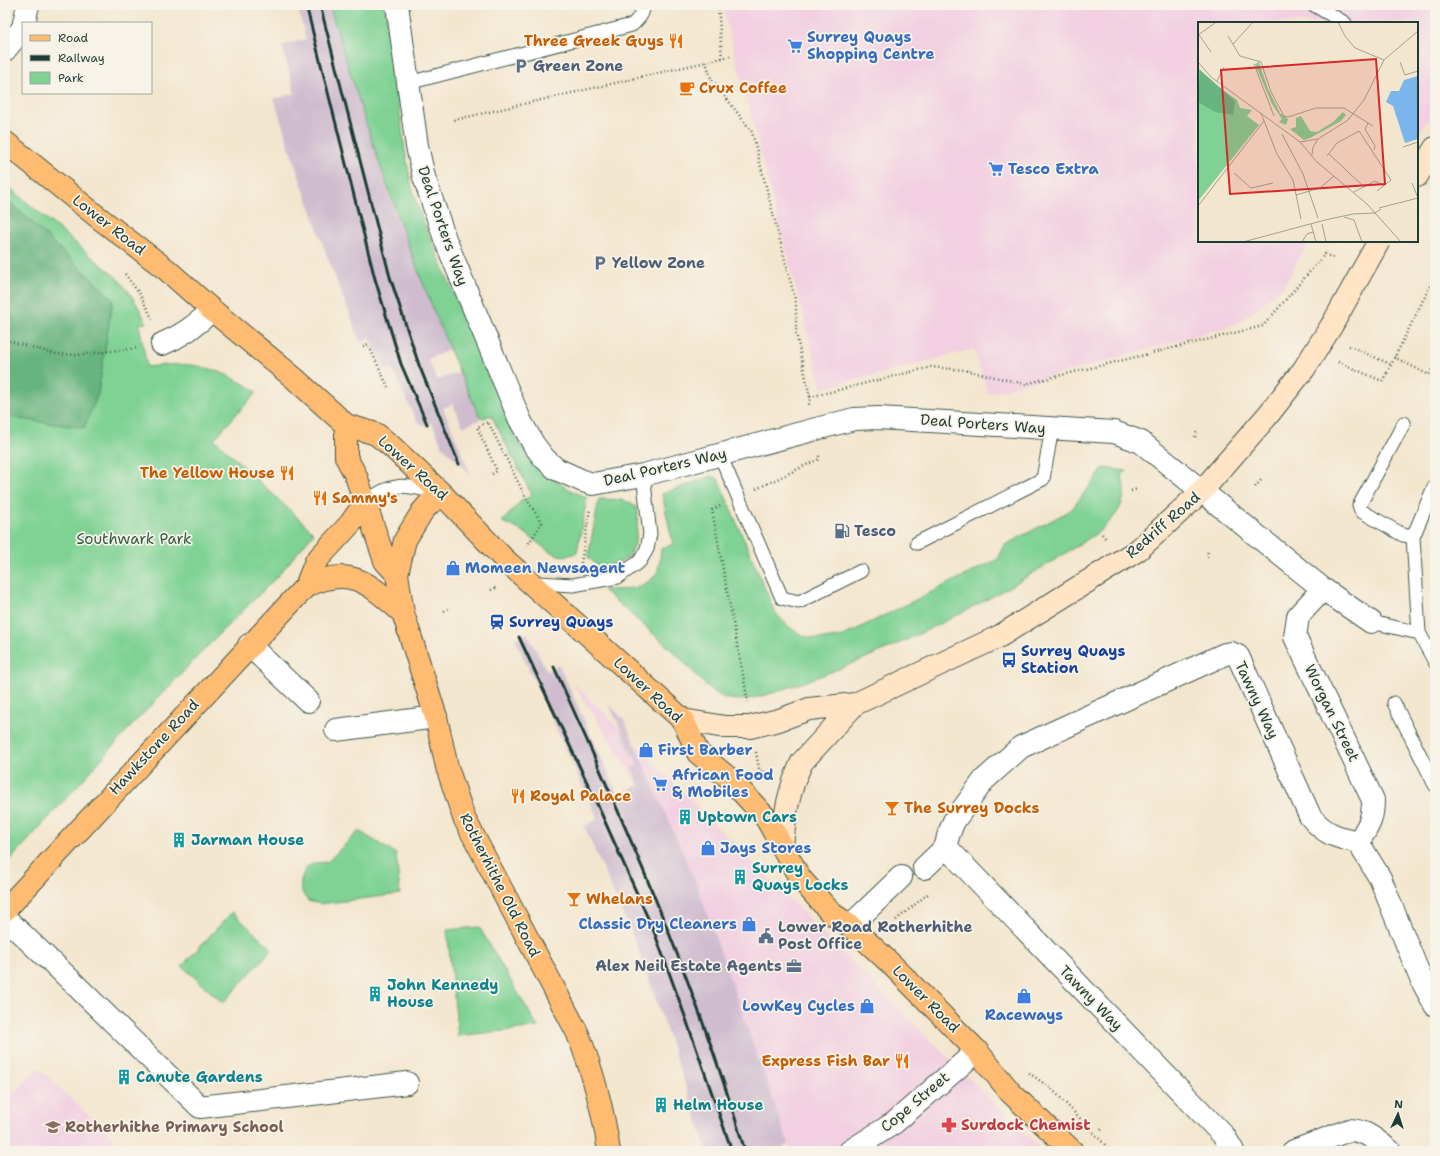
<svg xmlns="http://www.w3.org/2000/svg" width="1440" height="1156" font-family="'Shantell Sans',sans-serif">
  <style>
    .built { fill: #f2cfe1 }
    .industrial { fill: #cfbdcf }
    .green { fill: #7fd294; stroke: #4f8864 }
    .forest { fill: #67b47e; stroke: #437859 }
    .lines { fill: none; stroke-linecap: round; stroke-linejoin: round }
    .service-casing { stroke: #3f564b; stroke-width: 15 }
    .minor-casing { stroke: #3f564b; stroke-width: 24 }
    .secondary-casing { stroke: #3f564b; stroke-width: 24 }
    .primary-casing { stroke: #3f564b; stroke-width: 24 }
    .path { stroke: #3f564b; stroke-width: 2.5; stroke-dasharray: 1 3; stroke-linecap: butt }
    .service { stroke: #fff; stroke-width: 13 }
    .minor { stroke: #fff; stroke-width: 22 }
    .secondary { stroke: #ffe4c6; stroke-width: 22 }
    .primary { stroke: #febb71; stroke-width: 22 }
    .rail { stroke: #1f3d34; stroke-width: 3 }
    .secondary-bridge-casing { stroke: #3f564b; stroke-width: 24; stroke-linecap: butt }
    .path-bridge { stroke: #3f564b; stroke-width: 2.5; stroke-dasharray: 1 3; stroke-linecap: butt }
    .secondary-bridge { stroke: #ffe4c6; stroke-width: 22 }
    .labels { text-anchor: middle; stroke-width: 3.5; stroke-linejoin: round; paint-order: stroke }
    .shop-label { font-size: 15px; font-weight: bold; fill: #366cbe; stroke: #f7f3e8; text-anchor: start }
    .food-label { font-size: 15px; font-weight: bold; fill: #c56008; stroke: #f7f3e8; text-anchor: start }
    .service-label { font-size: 15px; font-weight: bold; fill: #4e5e75; stroke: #f7f3e8; text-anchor: start }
    .street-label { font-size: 15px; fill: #1f3d34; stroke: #f7f3e8 }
    .park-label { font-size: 15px; fill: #325b47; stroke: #f7f3e8 }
    .transit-label { font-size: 15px; font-weight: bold; fill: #164399; stroke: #f7f3e8; text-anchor: start }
    .culture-label { font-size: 15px; font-weight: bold; fill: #0d838f; stroke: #f7f3e8; text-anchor: start }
    .health-label { font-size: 15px; font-weight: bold; fill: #be3a42; stroke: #f7f3e8; text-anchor: start }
    .education-label { font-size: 15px; font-weight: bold; fill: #785e54; stroke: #f7f3e8; text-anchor: start }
    .inset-road { fill: none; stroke: #9ea290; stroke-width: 1 }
    .view { fill: #d62828; fill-opacity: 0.15; stroke: #d62828; stroke-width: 2 }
    .inset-edge { fill: none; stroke: #1f3d34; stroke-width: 2 }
  </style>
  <rect width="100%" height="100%" fill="#f7f3e8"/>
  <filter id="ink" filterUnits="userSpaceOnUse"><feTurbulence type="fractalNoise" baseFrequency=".025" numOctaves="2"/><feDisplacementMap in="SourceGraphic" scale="8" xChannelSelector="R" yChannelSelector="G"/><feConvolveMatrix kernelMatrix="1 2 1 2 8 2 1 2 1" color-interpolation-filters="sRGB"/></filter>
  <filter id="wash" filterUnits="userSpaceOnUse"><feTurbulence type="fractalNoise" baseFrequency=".012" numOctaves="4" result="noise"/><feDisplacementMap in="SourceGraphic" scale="16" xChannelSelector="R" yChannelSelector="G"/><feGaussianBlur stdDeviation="0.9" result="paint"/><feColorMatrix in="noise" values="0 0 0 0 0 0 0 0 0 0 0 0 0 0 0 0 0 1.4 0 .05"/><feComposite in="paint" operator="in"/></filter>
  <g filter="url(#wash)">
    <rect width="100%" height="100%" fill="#f3e6ce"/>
    <path class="built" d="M722,5H1435V110L1417,136V23H1199V241H1310L1283,287L1237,324L988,394L974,349L822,389Z
      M571,680L826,936L1042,1151H791L685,857Z
      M38,1068L127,1151H5V1103Z"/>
    <path class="industrial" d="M297,5H329L390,198L449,350L428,359L437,380L459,372L481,419L463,427L453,404L443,408L471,475L442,446L432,423L422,426L416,420L392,368L385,370L370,338L361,343L330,264L294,162L274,99L295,93L282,46L306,39Z
      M527,633L547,671L559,665L618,795L639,785L632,768L638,765L634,755H632L609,704L624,720L695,880L789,1145L770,1151H708L638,948L584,826L598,819L515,639Z"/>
    <path class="green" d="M329,5H384L390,36L405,151L411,184L419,211L432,242L514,436C534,468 553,483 587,498L577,552C557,564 541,544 525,533C518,529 510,525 502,522L520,502L532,495L491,415L481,419C418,286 372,146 329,5Z
      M5,184L116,277C129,291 139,305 146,323L139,324L147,367C194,360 218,367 257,392L214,439L314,533L276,578L220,633L135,722L5,866Z
      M1104,468L1127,471L1121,475C1131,500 1116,518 1097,533C1004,594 906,646 801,683C781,690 745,705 725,698C708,692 689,666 676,654C652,632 627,611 603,590C620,590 645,590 656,574C660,567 660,556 661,549L673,544L662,494L712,476L718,479L775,612C795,637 812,643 843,636L998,559L1005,545L1071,510Z
      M599,499C613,500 631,497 638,511C636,543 638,565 599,567L588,557Z
      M359,831L396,854L400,894L320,904L308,901C298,890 299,879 307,867L315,863L327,862Z
      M232,912L272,949L223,1003L182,966Z
      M479,927L538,1027L458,1036L447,930Z"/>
    <path class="forest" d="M5,197L113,299L98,394L84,428L5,417Z"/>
  </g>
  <g filter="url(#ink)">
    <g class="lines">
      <g class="service-casing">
        <path id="service" d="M1314,5L1345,23
          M408,83L632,25C638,19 644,14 643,5
          M1404,423L1359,506L1361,511L1403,535L1413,537
          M720,455L782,598L799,602L861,571
          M1434,487L1413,537L1419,633L1435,662
          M365,503C390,481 407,484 436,493
          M917,543L1043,479L1052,428
          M532,580L539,583L573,585L618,577L640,561L647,549L650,534L643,475
          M1371,622L1419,633
          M1394,703L1435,785"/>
      </g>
      <g class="minor-casing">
        <path id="minor" d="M397,5L417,146L424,177L445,239L520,420L534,445L544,458L556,469L583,481L593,484L643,475L854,419L878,418L1114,432L1141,442L1323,589L1371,622
          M24,23L28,5
          M5,50L23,28
          M162,344C182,336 197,325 212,310
          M1323,589L1298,616L1295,637L1373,800C1373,819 1369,826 1358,842
          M249,645L308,701
          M336,730L436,717
          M946,847L1224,1136L1233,1151
          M924,868L946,847L948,836L954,821L984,780L1021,747L1225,654L1231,653L1238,656L1310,816C1324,834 1336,837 1358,842L1380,878L1421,979L1435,1005
          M5,918L47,958
          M850,926L901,877
          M53,963L200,1107L407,1083
          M850,1151L894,1123L977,1051
          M1294,1151L1349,1130C1366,1130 1377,1141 1390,1151"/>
      </g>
      <g class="secondary-casing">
        <path id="secondary" d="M1417,176L1435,148
          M683,720L725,727H750L779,720L809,709L855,704L1000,636L1138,550L1201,492L1268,415L1304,369L1332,325
          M782,846C785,814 788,791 802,762L855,704"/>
      </g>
      <g class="primary-casing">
        <path id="primary" d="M5,142L99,218L167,270L212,310L294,378L346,425L376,434L390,445L443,495L504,559L683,720L698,753L730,779L766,818L800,878L831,913L850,926L891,964L977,1051L1011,1093L1072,1151
          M346,425V457L356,476L385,561L397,574
          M443,495L429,504L422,512L405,540L397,574L403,613L436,717L447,767L464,818L577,1032C593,1071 603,1109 609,1151
          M306,586L316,561L350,524L365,503
          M5,910L306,586C352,565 368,583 403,613"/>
      </g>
      <path class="path" d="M718,5L722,58
        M730,56L706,62L711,78L752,132L796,303V333L810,397L809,405
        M454,120L706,62
        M125,274L139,293L153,320
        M5,340L56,354L76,355L138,348
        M363,346L368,344L388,387
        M1349,346L1390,364
        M1394,357L1429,375L1435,363
        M1338,362L1382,381L1387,373
        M810,397L931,367L964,370L1025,384L1263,326L1325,254L1335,259
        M1195,437L1197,431
        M492,474L497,471L477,427L488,422L526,498L542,523L527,546
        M1255,487L1262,479
        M756,489L819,459V454
        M1131,491L1137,489
        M720,506L712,510L748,702
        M1102,534L1106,539
        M1207,557L1208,550
        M581,563L590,509
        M491,590L498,587
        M444,611L451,607
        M756,752L760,774
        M761,771L770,773
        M723,824L731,815
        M896,920L929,893
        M1029,1073L1052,1089L1111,1151
        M1101,1130L1103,1128"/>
      <use href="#service" class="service"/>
      <use href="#minor" class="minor"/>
      <use href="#secondary" class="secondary"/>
      <use href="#primary" class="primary"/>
      <path class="rail" d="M306,5L375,279L401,364L427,424
        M320,5L390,277L419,365L459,464
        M519,637L598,806L655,934L686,1019L732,1151
        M554,667C626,826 696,984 745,1151"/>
      <g class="secondary-bridge-casing">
        <path id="secondary-bridge" d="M1332,325L1379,241"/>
      </g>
      <path class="path-bridge" d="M1387,373L1435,276"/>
      <use href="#secondary-bridge" class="secondary-bridge"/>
    </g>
  </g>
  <defs>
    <g id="restaurant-bare" transform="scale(1.2)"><path d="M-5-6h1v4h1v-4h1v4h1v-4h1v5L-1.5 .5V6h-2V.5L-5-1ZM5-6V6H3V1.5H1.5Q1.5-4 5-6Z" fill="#e8710a" stroke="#f7f3e8" stroke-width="2.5" paint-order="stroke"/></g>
    <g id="supermarket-bare" transform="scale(1.2)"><path d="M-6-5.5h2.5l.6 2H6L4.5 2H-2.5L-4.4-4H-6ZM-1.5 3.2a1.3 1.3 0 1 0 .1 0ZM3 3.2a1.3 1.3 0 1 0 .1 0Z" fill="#3f7fe0" stroke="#f7f3e8" stroke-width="2.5" paint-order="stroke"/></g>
    <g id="parking-bare" transform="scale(1.2)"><path d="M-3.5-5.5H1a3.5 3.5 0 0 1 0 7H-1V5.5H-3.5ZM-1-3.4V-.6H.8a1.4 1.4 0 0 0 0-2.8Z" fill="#5c6f8a" stroke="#f7f3e8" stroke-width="2.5" paint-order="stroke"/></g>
    <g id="cafe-bare" transform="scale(1.2)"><path d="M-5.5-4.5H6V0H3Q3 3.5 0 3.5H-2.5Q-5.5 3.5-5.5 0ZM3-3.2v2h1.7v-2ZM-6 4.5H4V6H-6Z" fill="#e8710a" stroke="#f7f3e8" stroke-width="2.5" paint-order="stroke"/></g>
    <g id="fuel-bare" transform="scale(1.2)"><path d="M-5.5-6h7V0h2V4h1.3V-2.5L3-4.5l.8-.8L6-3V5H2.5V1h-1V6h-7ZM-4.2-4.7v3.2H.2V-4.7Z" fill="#5c6f8a" stroke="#f7f3e8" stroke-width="2.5" paint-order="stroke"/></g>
    <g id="shop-bare" transform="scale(1.2)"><path d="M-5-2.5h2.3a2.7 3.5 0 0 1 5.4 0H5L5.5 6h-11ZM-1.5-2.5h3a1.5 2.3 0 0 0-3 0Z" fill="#3f7fe0" stroke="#f7f3e8" stroke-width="2.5" paint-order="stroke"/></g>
    <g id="station-bare" transform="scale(1.2)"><path d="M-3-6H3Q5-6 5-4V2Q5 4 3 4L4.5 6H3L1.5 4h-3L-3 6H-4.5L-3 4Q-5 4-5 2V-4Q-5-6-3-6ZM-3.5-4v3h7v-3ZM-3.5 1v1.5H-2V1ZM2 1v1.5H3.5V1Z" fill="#1a4fb4" stroke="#f7f3e8" stroke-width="2.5" paint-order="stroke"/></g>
    <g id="bus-bare" transform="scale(1.2)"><path d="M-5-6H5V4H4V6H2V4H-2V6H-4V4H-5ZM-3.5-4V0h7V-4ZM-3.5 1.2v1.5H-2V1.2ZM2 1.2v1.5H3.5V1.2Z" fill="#1a4fb4" stroke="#f7f3e8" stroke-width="2.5" paint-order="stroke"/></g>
    <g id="bar-bare" transform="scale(1.2)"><path d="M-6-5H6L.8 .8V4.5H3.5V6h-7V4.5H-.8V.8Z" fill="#e8710a" stroke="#f7f3e8" stroke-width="2.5" paint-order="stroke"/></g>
    <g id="building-bare" transform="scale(1.2)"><path d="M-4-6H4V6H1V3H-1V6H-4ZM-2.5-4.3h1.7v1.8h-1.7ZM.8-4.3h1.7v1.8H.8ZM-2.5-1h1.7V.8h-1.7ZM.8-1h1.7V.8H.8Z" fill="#0f9aa8" stroke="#f7f3e8" stroke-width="2.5" paint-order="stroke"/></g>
    <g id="civic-bare" transform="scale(1.2)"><path d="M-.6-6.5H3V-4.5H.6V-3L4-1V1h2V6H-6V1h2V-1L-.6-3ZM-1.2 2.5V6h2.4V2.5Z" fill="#5c6f8a" stroke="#f7f3e8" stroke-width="2.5" paint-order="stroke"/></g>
    <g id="office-bare" transform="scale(1.2)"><path d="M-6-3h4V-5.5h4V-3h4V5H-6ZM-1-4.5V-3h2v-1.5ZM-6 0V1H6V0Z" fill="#5c6f8a" stroke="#f7f3e8" stroke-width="2.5" paint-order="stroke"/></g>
    <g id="pharmacy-bare" transform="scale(1.2)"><path d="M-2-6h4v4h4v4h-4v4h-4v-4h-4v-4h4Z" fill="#e0444e" stroke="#f7f3e8" stroke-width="2.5" paint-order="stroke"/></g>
    <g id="school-bare" transform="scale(1.2)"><path d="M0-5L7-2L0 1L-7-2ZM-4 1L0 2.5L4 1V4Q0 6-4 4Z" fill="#8d6e63" stroke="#f7f3e8" stroke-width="2.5" paint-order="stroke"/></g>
  </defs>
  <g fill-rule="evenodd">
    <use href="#restaurant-bare" x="676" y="41"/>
    <use href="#supermarket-bare" x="795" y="46"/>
    <use href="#parking-bare" x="521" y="66"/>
    <use href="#cafe-bare" x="687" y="88"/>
    <use href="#supermarket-bare" x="996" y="169"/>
    <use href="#parking-bare" x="600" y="263"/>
    <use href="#restaurant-bare" x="287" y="473"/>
    <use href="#restaurant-bare" x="320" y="498"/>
    <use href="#fuel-bare" x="842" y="531"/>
    <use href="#shop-bare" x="453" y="568"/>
    <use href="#station-bare" x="497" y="622"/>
    <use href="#bus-bare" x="1009" y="660"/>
    <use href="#shop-bare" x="646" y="750"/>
    <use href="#supermarket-bare" x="660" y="784"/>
    <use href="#restaurant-bare" x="518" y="796"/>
    <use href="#bar-bare" x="892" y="808"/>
    <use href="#building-bare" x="685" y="817"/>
    <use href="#building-bare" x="179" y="840"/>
    <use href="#shop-bare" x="708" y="848"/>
    <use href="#building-bare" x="740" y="877"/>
    <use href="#bar-bare" x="574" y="899"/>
    <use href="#shop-bare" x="749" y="924"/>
    <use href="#civic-bare" x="766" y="936"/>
    <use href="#office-bare" x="794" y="966"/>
    <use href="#building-bare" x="375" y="994"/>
    <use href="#shop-bare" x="1024" y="996"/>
    <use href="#shop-bare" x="867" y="1006"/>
    <use href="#restaurant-bare" x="902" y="1061"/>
    <use href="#building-bare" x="124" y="1077"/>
    <use href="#building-bare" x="661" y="1105"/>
    <use href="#pharmacy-bare" x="949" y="1125"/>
    <use href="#school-bare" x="53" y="1127"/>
  </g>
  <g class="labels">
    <g class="shop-label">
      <text x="807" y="42">Surrey Quays<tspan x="807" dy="17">Shopping Centre</tspan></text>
      <text x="1008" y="174">Tesco Extra</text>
      <text x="465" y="573">Momeen Newsagent</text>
      <text x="658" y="755">First Barber</text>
      <text x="672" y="780">African Food<tspan x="672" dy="17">&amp; Mobiles</tspan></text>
      <text x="720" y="853">Jays Stores</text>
      <text x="737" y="929" text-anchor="end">Classic Dry Cleaners</text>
      <text x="855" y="1011" text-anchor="end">LowKey Cycles</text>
      <text x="1024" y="1020" text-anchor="middle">Raceways</text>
    </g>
    <g class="food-label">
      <text x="664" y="46" text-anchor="end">Three Greek Guys</text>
      <text x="699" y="93">Crux Coffee</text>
      <text x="275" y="478" text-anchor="end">The Yellow House</text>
      <text x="332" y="503">Sammy's</text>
      <text x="530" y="801">Royal Palace</text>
      <text x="904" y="813">The Surrey Docks</text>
      <text x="586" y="904">Whelans</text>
      <text x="890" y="1066" text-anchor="end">Express Fish Bar</text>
    </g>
    <g class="service-label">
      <text x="533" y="71">Green Zone</text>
      <text x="612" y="268">Yellow Zone</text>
      <text x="854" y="536">Tesco</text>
      <text x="778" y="932">Lower Road Rotherhithe<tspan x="778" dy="17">Post Office</tspan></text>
      <text x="782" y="971" text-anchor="end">Alex Neil Estate Agents</text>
    </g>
    <g class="street-label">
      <text transform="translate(109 225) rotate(38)" y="5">Lower Road</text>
      <text transform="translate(443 226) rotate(71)" y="5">Deal Porters Way</text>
      <text transform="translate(983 424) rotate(4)" y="5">Deal Porters Way</text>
      <text transform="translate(665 467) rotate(-13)" y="5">Deal Porters Way</text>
      <text transform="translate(413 468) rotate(42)" y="5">Lower Road</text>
      <text transform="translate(1163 525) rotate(-41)" y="5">Redriff Road</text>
      <text transform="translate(648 690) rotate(43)" y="5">Lower Road</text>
      <text transform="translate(1257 700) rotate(65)" y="5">Tawny Way</text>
      <text transform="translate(1332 713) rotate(64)" y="5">Worgan Street</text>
      <text transform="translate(154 747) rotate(-47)" y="5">Hawkstone Road</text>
      <text transform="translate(500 885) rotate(63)" y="5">Rotherhithe Old Road</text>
      <text transform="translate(1091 998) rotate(46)" y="5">Tawny Way</text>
      <text transform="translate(926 999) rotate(45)" y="5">Lower Road</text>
      <text transform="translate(915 1102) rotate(-40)" y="5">Cope Street</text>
    </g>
    <g class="park-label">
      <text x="134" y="544">Southwark Park</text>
    </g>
    <g class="transit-label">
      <text x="509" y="627">Surrey Quays</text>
      <text x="1021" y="656">Surrey Quays<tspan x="1021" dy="17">Station</tspan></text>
    </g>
    <g class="culture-label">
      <text x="697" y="822">Uptown Cars</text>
      <text x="191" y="845">Jarman House</text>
      <text x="752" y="873">Surrey<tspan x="752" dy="17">Quays Locks</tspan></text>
      <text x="387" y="990">John Kennedy<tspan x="387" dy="17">House</tspan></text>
      <text x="136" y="1082">Canute Gardens</text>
      <text x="673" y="1110">Helm House</text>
    </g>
    <g class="health-label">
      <text x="961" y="1130">Surdock Chemist</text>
    </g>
    <g class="education-label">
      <text x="65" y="1132">Rotherhithe Primary School</text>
    </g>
  </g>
  <g transform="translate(1198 22)">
    <rect width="220" height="220" fill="#f3e6ce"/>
    <path d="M61,40L70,67L82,91L90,97L88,103L81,100L84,97L74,82L57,42ZM0,45L8,56L39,78L42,86L54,88L49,94L61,103L0,179ZM145,90L148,93L143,99L112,116L106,118L92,107L98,105V96L103,94L112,109L119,110L135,100Z" fill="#7fd294"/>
    <path d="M2,48L37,79L35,93L17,90L0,80Z" fill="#67b47e"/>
    <path d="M220,54V117L207,121L195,84L188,80L193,69H201L206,58Z" fill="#7ab5ec"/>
    <path class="inset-road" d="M140,0L147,14L157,26L186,38M0,13L17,1M1,13L13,30M30,14L42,34L63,40L73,70L86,94L90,95L118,86H146L175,104M35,22L55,0M0,40L13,55L102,120L119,140L169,182L203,220M202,40L207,53L220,49M56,42L76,94M19,59L26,45M63,91L79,132L95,158L103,197M170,101L167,107L177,124L176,128M84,112L105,152L120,196M102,120L120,117L150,98L166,78L186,38L220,9M205,125L220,120M131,132L166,165M114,133L115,125L120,117M129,134L139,121L161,109L193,158L179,169M36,151L53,166L75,161M214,161L220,176M156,170L177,159L186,164M98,173L122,166L136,154M0,184L66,99M181,186L220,176M146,195L156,198L164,220M113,202L118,220M124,202L128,220M45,220L127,198L155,192L177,191L183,187M104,220L109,212L115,210"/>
    <path class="view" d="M178,37L187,162L32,172L23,48Z"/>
    <rect width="220" height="220" class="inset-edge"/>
  </g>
  <rect width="1440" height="1156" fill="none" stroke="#f7f3e8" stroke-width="20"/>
  <rect x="22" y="22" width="130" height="72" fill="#f7f3e8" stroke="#a1aaa0"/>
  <rect x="30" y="35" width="20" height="6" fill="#febb71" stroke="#a1aaa0"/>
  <text x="58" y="42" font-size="12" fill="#1f3d34">Road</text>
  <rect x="30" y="55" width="20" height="6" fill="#1f3d34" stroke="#a1aaa0"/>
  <text x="58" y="62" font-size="12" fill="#1f3d34">Railway</text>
  <rect x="30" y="72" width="20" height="12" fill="#7fd294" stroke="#a1aaa0"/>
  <text x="58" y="82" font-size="12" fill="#1f3d34">Park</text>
  <g transform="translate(1398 1114) rotate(4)" stroke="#f7f3e8" stroke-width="3" paint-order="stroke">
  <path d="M0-3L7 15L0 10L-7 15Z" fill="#1f3d34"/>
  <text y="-6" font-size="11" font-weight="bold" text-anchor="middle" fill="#1f3d34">N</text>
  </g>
</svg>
